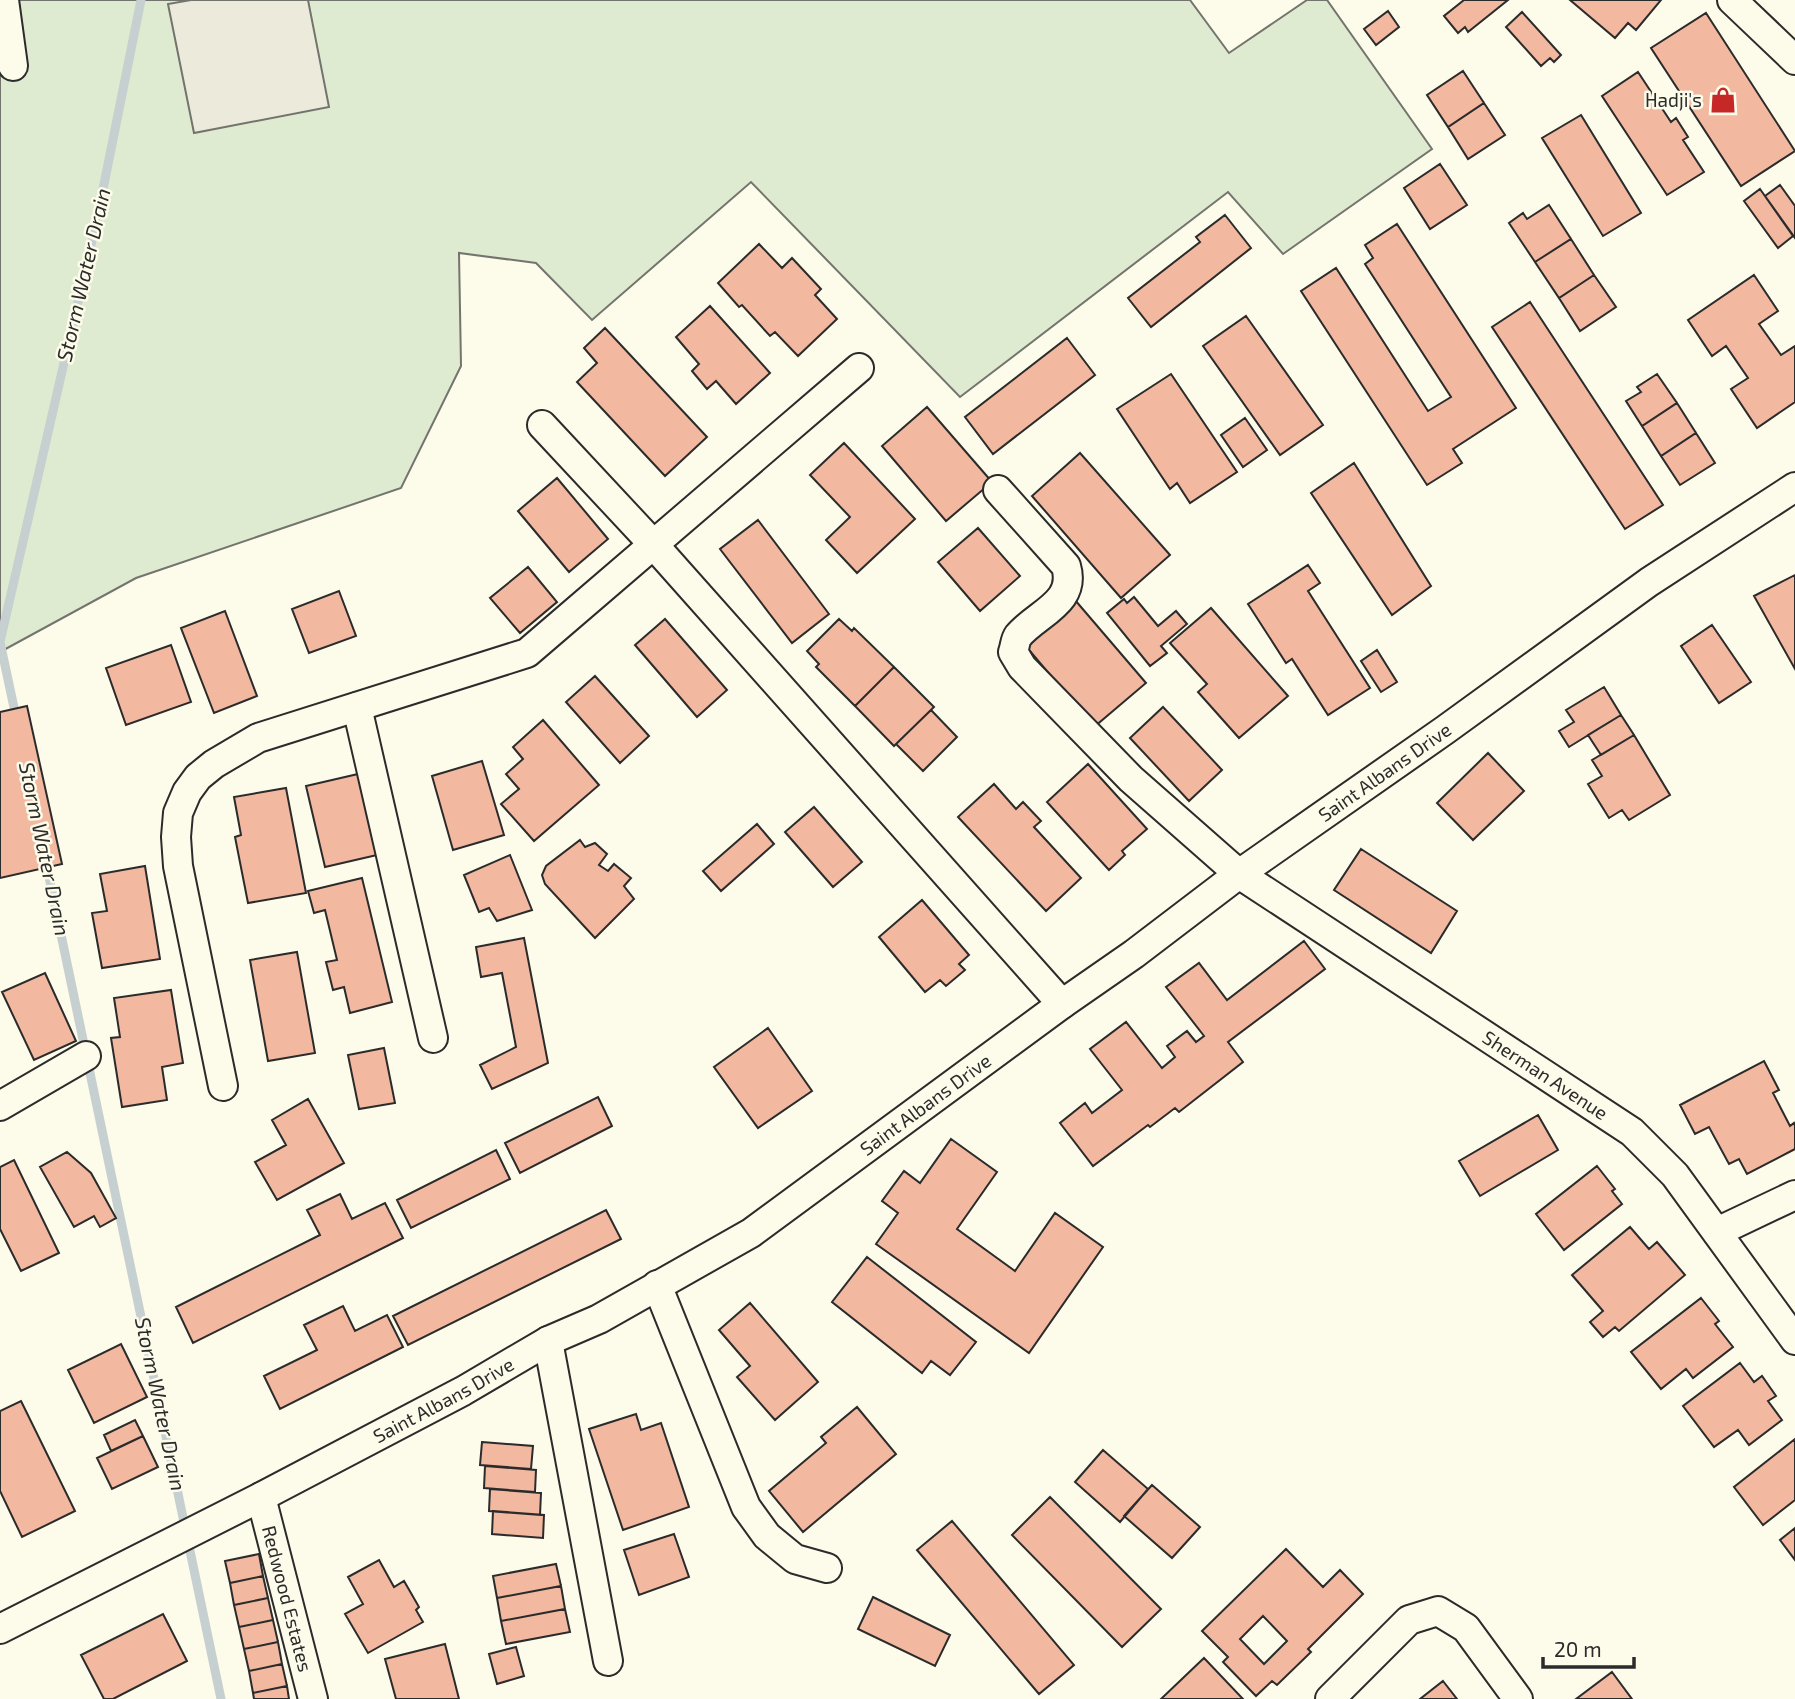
<svg xmlns="http://www.w3.org/2000/svg" width="1795" height="1699" font-family="'Exo 2',sans-serif">
  <style>
    .green { fill: #deebd1; stroke: #74746e; stroke-width: 2 }
    .parking { fill: #eceadb; stroke: #74746e; stroke-width: 2 }
    .lines { fill: none; stroke-linecap: round; stroke-linejoin: round }
    .stream { stroke: #c7d0d0; stroke-width: 9 }
    .building { fill: #f2b8a0; stroke: #2b2b2b; stroke-width: 2; fill-rule: evenodd }
    .street-casing { stroke: #2b2b2b; stroke-width: 32 }
    .street { stroke: #fdfbea; stroke-width: 28 }
    .labels { text-anchor: middle; stroke-width: 5; stroke-linejoin: round; paint-order: stroke }
    .poi-label { font-size: 19px; fill: #2b2b2b; stroke: #fdfbea; text-anchor: end }
    .street-label { font-size: 19px; fill: #2b2b2b; stroke: #fdfbea }
    .water-label { font-size: 21px; font-style: italic; fill: #2b2b2b; stroke: #fdfbea }
  </style>
  <rect width="100%" height="100%" fill="#fdfbea"/>
  <path class="green" d="M0,0H1190L1229,53L1307,0H1327L1432,149L1283,254L1228,192L960,397L751,182L592,320L536,263L459,253L461,366L401,488L136,578L0,652Z"/>
  <path class="parking" d="M191,0H308L329,107L194,133L168,4Z"/>
  <g class="lines">
    <path class="stream" d="M16,717L0,642L97,219L141,0
      M45,858L221,1699"/>
  </g>
  <path class="building" d="M1464,0H1508L1468,32L1465,27L1458,33L1444,16Z
    M1570,0H1661L1636,30L1628,23L1615,38Z
    M1388,11L1399,27L1376,45L1364,29Z
    M1522,12L1561,55L1554,62L1550,58L1541,66L1506,27Z
    M1706,13L1795,151L1741,186L1651,48Z
    M1463,71L1484,103L1448,127L1427,95Z
    M1638,72L1671,122L1676,118L1688,137L1683,140L1704,172L1667,195L1602,96Z
    M1484,103L1505,135L1468,159L1448,127Z
    M1581,115L1641,213L1603,236L1542,138Z
    M1440,164L1467,205L1430,229L1404,188Z
    M1780,185L1795,206V238L1765,196Z
    M1760,189L1793,236L1778,248L1744,201Z
    M1549,205L1571,239L1535,262L1509,223L1523,213L1527,219Z
    M1225,215L1251,248L1151,327L1128,298L1200,242L1196,237Z
    M1397,224L1516,408L1453,449L1462,463L1427,485L1301,291L1336,268L1428,411L1451,397L1365,264L1373,258L1365,245Z
    M1571,239L1594,275L1559,298L1535,262Z
    M759,244L782,268L792,258L821,289L815,295L837,319L798,356L775,332L770,336L742,305L739,307L718,283Z
    M1594,275L1616,307L1580,331L1559,298Z
    M1754,275L1778,311L1759,324L1781,355L1795,346V402L1757,428L1731,389L1748,378L1726,346L1712,356L1688,320Z
    M1530,302L1663,505L1625,529L1492,327Z
    M710,306L770,373L736,404L716,381L707,389L692,371L699,364L676,337Z
    M1246,316L1323,425L1280,455L1203,346Z
    M605,328L707,437L665,476L577,382L597,363L584,348Z
    M1067,338L1095,375L993,454L965,417Z
    M1171,374L1237,472L1190,503L1177,483L1170,489L1117,409Z
    M1657,374L1677,403L1642,426L1626,401L1641,392L1637,387Z
    M1677,403L1696,433L1661,456L1642,426Z
    M927,407L992,482L946,521L882,446Z
    M1245,418L1267,450L1243,467L1221,435Z
    M1696,433L1715,463L1680,485L1661,456Z
    M844,443L915,519L857,573L826,540L850,517L810,475Z
    M1080,453L1170,555L1121,598L1032,496Z
    M1354,463L1431,586L1392,615L1311,493Z
    M557,478L608,539L569,572L518,511Z
    M758,520L829,614L792,643L720,549Z
    M978,528L1020,576L980,611L938,562Z
    M1308,565L1320,583L1308,591L1370,688L1328,715L1292,659L1286,663L1248,604Z
    M528,567L557,602L520,633L490,598Z
    M1795,575V669L1754,596Z
    M339,591L356,636L309,653L292,609Z
    M1134,597L1158,626L1176,611L1187,624L1161,646L1167,653L1150,666L1107,613L1124,599L1127,603Z
    M1075,600L1146,683L1094,727L1024,644Z
    M1211,608L1288,696L1239,738L1198,692L1207,684L1170,643Z
    M225,611L257,696L214,713L181,628Z
    M665,619L727,690L697,717L635,645Z
    M839,619L852,631L854,628L894,667L855,706L816,667L819,664L807,651Z
    M1712,625L1751,682L1719,703L1681,646Z
    M171,645L191,702L126,725L106,668Z
    M1377,650L1397,682L1381,692L1361,661Z
    M894,667L934,707L894,746L855,706Z
    M595,676L649,736L620,763L566,702Z
    M1604,687L1621,715L1569,747L1559,731L1574,722L1566,710Z
    M27,706L62,864L0,878V712Z
    M1163,707L1222,770L1189,801L1130,738Z
    M931,710L957,737L923,771L896,744Z
    M1621,715L1634,735L1601,755L1588,735Z
    M543,720L599,785L534,841L501,804L519,789L506,774L523,759L513,747Z
    M1634,735L1670,795L1629,820L1622,810L1609,818L1588,784L1602,776L1592,760Z
    M1488,753L1524,791L1473,840L1437,803Z
    M482,761L504,835L453,850L432,776Z
    M1088,764L1147,829L1122,851L1125,855L1109,870L1047,802Z
    M358,774L377,855L325,867L306,786Z
    M994,784L1016,809L1023,802L1041,821L1034,827L1081,878L1046,911L958,817Z
    M286,788L306,893L248,903L235,837L241,835L234,797Z
    M814,807L862,862L833,887L785,832Z
    M757,824L774,844L721,891L703,871Z
    M580,840L585,847L595,843L607,854L599,865L608,871L614,864L631,878L624,886L634,899L595,938L545,884L542,875L546,866Z
    M1361,849L1457,911L1431,953L1334,890Z
    M510,855L532,910L497,921L489,908L479,912L464,875Z
    M145,866L160,959L102,968L92,913L107,911L100,874Z
    M362,878L392,1002L350,1013L344,987L333,990L326,962L337,960L325,910L314,913L308,891Z
    M922,900L969,955L959,964L965,970L946,986L940,980L925,992L879,937Z
    M524,938L548,1063L492,1089L480,1065L516,1047L502,973L481,977L476,947Z
    M1304,941L1325,969L1228,1042L1243,1062L1179,1112L1175,1108L1150,1127L1148,1125L1093,1166L1060,1123L1085,1103L1092,1113L1122,1090L1090,1049L1126,1022L1162,1068L1175,1057L1167,1046L1187,1031L1196,1042L1204,1036L1166,987L1199,963L1227,1000Z
    M297,952L315,1053L268,1061L250,960Z
    M45,973L76,1041L34,1060L2,992Z
    M171,990L183,1063L162,1067L167,1100L122,1107L111,1038L120,1037L114,998Z
    M768,1028L812,1091L758,1128L714,1067Z
    M384,1048L395,1103L359,1109L348,1055Z
    M1764,1061L1779,1090L1773,1093L1790,1126L1794,1123L1795,1126V1149L1747,1174L1739,1159L1729,1164L1709,1127L1695,1134L1680,1105Z
    M598,1097L612,1126L520,1173L505,1143Z
    M308,1099L344,1163L277,1200L255,1162L286,1145L272,1120Z
    M1538,1115L1558,1150L1480,1196L1459,1161Z
    M951,1139L997,1172L957,1229L1015,1271L1055,1213L1103,1247L1029,1353L876,1244L898,1213L882,1201L904,1171L920,1183Z
    M496,1150L510,1179L411,1228L397,1200Z
    M67,1152L91,1173L116,1218L100,1227L94,1216L74,1227L40,1167Z
    M14,1160L59,1253L21,1271L0,1229V1167Z
    M1597,1166L1615,1189L1612,1191L1622,1204L1564,1250L1536,1214Z
    M340,1194L352,1219L385,1203L403,1238L193,1343L176,1307L320,1235L307,1210Z
    M606,1210L621,1239L408,1345L393,1316Z
    M1630,1227L1649,1249L1657,1242L1685,1275L1619,1331L1615,1327L1603,1337L1590,1322L1603,1311L1572,1275Z
    M867,1257L976,1342L950,1375L931,1361L922,1373L832,1302Z
    M1701,1298L1719,1321L1715,1324L1733,1347L1693,1378L1686,1369L1661,1389L1631,1352Z
    M750,1303L818,1382L775,1420L737,1377L750,1366L719,1330Z
    M343,1306L355,1331L387,1315L403,1347L280,1409L264,1376L317,1350L304,1325Z
    M121,1344L147,1397L94,1423L68,1370Z
    M1740,1363L1754,1382L1762,1376L1776,1396L1768,1401L1782,1420L1749,1445L1738,1430L1714,1447L1683,1406Z
    M21,1401L75,1511L22,1537L0,1491V1411Z
    M857,1407L896,1454L803,1532L769,1491L826,1443L821,1437Z
    M636,1414L641,1430L661,1423L689,1507L623,1530L589,1429Z
    M135,1420L143,1436L111,1451L104,1435Z
    M143,1436L158,1467L112,1489L97,1458Z
    M1795,1439V1500L1763,1525L1734,1487Z
    M482,1442L533,1446L531,1469L480,1465Z
    M1103,1450L1148,1489L1120,1522L1075,1482Z
    M485,1466L536,1470L535,1492L484,1488Z
    M1152,1485L1200,1527L1172,1558L1124,1516Z
    M490,1489L541,1493L540,1515L489,1511Z
    M1050,1497L1161,1609L1122,1647L1012,1535Z
    M493,1511L544,1515L543,1538L492,1534Z
    M952,1521L1074,1665L1039,1694L917,1550Z
    M1795,1528V1560L1780,1540Z
    M674,1534L689,1577L639,1595L624,1550Z
    M1286,1549L1323,1587L1340,1570L1363,1594L1308,1649L1311,1652L1277,1685L1272,1681L1256,1696L1223,1662L1228,1657L1202,1631ZM1263,1616L1287,1641L1264,1664L1240,1639Z
    M259,1554L263,1576L230,1583L225,1561Z
    M379,1560L394,1587L404,1581L419,1607L416,1610L423,1622L368,1653L345,1614L363,1604L348,1577Z
    M556,1564L561,1586L497,1598L493,1576Z
    M263,1576L268,1598L234,1605L230,1583Z
    M561,1586L565,1609L501,1621L497,1598Z
    M873,1597L950,1635L935,1666L858,1629Z
    M268,1598L273,1620L239,1627L234,1605Z
    M565,1609L570,1632L506,1644L501,1621Z
    M163,1614L187,1661L113,1699H104L81,1655Z
    M273,1620L278,1642L244,1649L239,1627Z
    M278,1642L282,1664L249,1671L244,1649Z
    M445,1644L459,1699H396L385,1659Z
    M516,1647L524,1676L497,1684L489,1654Z
    M1204,1658L1243,1699H1161Z
    M282,1664L287,1686L253,1693L249,1671Z
    M1612,1672L1632,1699H1576Z
    M1443,1681L1457,1699H1420Z
    M287,1686L289,1699H254L253,1693Z"/>
  <g class="lines">
    <g class="street-casing">
      <g id="street">
        <path d="M4,0L13,66"/>
        <path d="M1732,0L1795,60"/>
        <path d="M542,425L653,544L1062,1004"/>
        <path id="s1" d="M998,490L1066,566C1077,603 1037,613 1018,636C1015,640 1015,647 1013,652L1022,667L1131,779L1239,874L1632,1132L1675,1175L1795,1340"/>
        <path d="M357,707L433,1038"/>
        <path d="M223,1086L178,866L176,837L178,813L187,792L198,777L214,764L258,738L527,653L859,368"/>
        <path d="M0,1106L86,1056"/>
        <path d="M1717,1232L1795,1195"/>
        <path d="M657,1285L746,1507L767,1536L795,1559L827,1568"/>
        <path d="M548,1341L608,1661"/>
        <path id="s2" d="M261,1497L313,1699"/>
        <path id="s3" d="M0,1629L261,1497L463,1391L548,1341L599,1319L751,1233L1062,1004L1134,954L1239,874L1445,730L1649,582L1795,487"/>
        <path d="M1330,1699L1409,1620L1438,1611L1466,1628L1518,1699"/>
      </g>
    </g>
    <use href="#street" class="street"/>
  </g>
  <defs>
    <g id="shop-bare" transform="scale(2.1)"><path d="M-5-2.5h2.3a2.7 3.5 0 0 1 5.4 0H5L5.5 6h-11ZM-1.5-2.5h3a1.5 2.3 0 0 0-3 0Z" fill="#c62828" stroke="#fdfbea" stroke-width="2.5" paint-order="stroke"/></g>
  </defs>
  <g fill-rule="evenodd">
    <use href="#shop-bare" x="1723" y="100"/>
  </g>
  <g class="labels">
    <g class="poi-label">
      <text x="1702" y="107">Hadji's</text>
    </g>
    <g class="street-label">
      <text dy="7" stroke="none"><textPath href="#s3" startOffset="1633">Saint Albans Drive</textPath></text>
      <text dy="7" stroke="none"><textPath href="#s1" startOffset="894">Sherman Avenue</textPath></text>
      <text dy="7" stroke="none"><textPath href="#s3" startOffset="1066">Saint Albans Drive</textPath></text>
      <text dy="7" stroke="none"><textPath href="#s3" startOffset="499">Saint Albans Drive</textPath></text>
      <text dy="7" stroke="none"><textPath href="#s2" startOffset="105">Redwood Estates</textPath></text>
    </g>
    <g class="water-label">
      <text transform="translate(84 275) rotate(-77)" y="7">Storm Water Drain</text>
      <text transform="translate(44 849) rotate(78)" y="7">Storm Water Drain</text>
      <text transform="translate(160 1404) rotate(78)" y="7">Storm Water Drain</text>
    </g>
  </g>
  <path d="M1543 1657v10h91v-10" fill="none" stroke="#2b2b2b" stroke-width="3.5"/>
  <text x="1554" y="1657" font-size="21" fill="#2b2b2b" stroke="#fdfbea" stroke-width="5" paint-order="stroke">20 m</text>
</svg>
